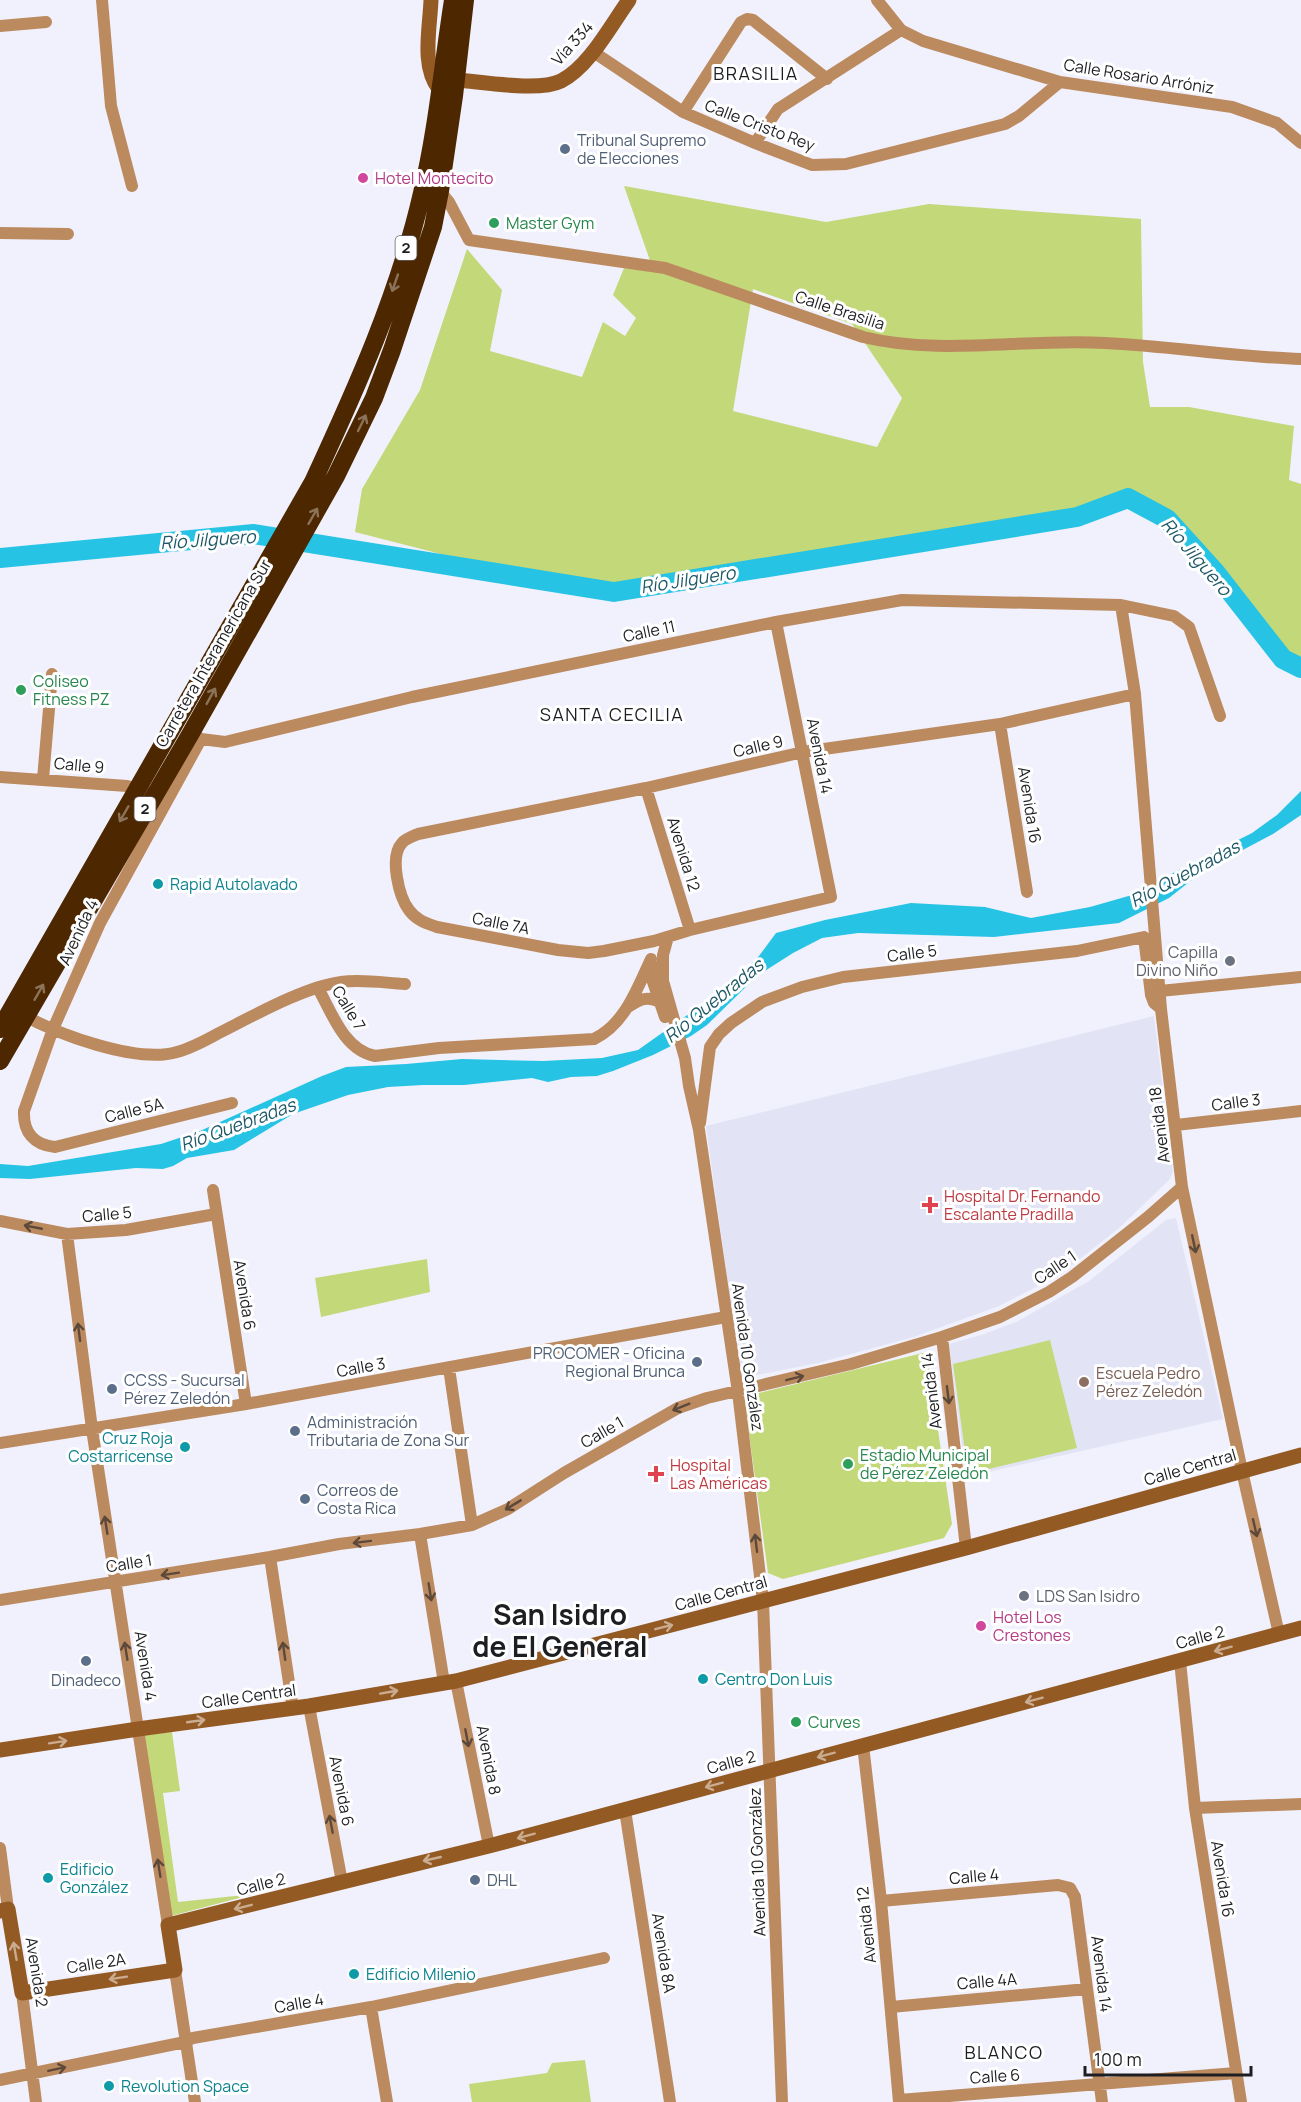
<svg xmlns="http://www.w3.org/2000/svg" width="1301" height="2102" font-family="Manrope,sans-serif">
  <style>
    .built { fill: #e2e4f6 }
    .green { fill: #c3d878; fill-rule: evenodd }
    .water { fill: #27c3e4 }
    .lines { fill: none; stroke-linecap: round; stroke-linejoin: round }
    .river { stroke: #27c3e4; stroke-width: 20 }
    .street { stroke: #bc8a5f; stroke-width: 12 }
    .secondary { stroke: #945a23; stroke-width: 15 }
    .highway { stroke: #4d2700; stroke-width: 18 }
    .oneway { stroke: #8b7359 }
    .oneway2 { stroke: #5d493a }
    .oneway3 { stroke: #caac91 }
    .service-dot { fill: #5c6f8a; stroke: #fff; stroke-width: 2 }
    .hotel-dot { fill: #d1479c; stroke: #fff; stroke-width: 2 }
    .leisure-dot { fill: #2e9e5b; stroke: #fff; stroke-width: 2 }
    .culture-dot { fill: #0f9aa8; stroke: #fff; stroke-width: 2 }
    .worship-dot { fill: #6b7280; stroke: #fff; stroke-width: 2 }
    .health-dot { fill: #e0444e; stroke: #fff; stroke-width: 2 }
    .education-dot { fill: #8d6e63; stroke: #fff; stroke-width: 2 }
    .labels { text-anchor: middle; stroke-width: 6; stroke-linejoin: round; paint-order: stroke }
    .shield { fill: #fff; stroke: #616264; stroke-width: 1.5 }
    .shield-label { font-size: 15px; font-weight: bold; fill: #1d1e22 }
    .street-label { font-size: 16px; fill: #1d1e22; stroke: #fff }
    .service-label { font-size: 16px; fill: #4e5e75; stroke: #fff; text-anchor: start }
    .hotel-label { font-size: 16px; fill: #b23c85; stroke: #fff; text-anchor: start }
    .leisure-label { font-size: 16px; fill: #27864d; stroke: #fff; text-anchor: start }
    .culture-label { font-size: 16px; fill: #0d838f; stroke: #fff; text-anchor: start }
    .worship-label { font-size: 16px; fill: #5b616d; stroke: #fff; text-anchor: end }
    .health-label { font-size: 16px; fill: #be3a42; stroke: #fff; text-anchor: start }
    .education-label { font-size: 16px; fill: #785e54; stroke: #fff; text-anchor: start }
    .neighbourhood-label { font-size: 18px; letter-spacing: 1.5px; fill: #1d1e22; stroke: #fff }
    .water-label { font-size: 18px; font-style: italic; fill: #1e5866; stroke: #fff }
    .town-label { font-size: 28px; font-weight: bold; fill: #1d1e22; stroke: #fff }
  </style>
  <rect width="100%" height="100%" fill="#f0f1fd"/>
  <path class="built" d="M1154,1016L1173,1172L1169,1180L1118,1229L1058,1276L999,1306L914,1337L818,1363L741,1378L706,1126Z
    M1176,1218L1223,1419L966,1477L949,1344L984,1334L1016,1322L1089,1281L1166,1220Z"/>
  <path class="green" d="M624,186L826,222L929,204L1141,219L1143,362L1150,407H1189L1294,426L1289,480L1301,484V668L1294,665L1169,522L1128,498L1077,517L614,592L546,581L355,532L362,489L420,390L467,249L502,290L490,351L582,377L603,322L625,336L636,318L613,295L624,268L654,272ZM753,289L852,324L902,398L877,447L733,411Z
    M427,1259L430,1292L321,1317L315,1278Z
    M1050,1340L1077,1448L968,1474L953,1364Z
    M923,1353L927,1356L952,1524L944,1538L783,1579L768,1573L745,1404L751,1395Z
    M172,1732L180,1791L163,1793L178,1902L254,1894L171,1916L144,1735Z
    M585,2060L591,2102H472L469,2084L547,2073L552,2063Z"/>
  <path class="water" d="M1301,791V815L1273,834L1203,871L1169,898L1119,923L994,937L858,933L822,938L793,953L757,976L707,1025L691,1036L653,1055L613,1071L597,1076L571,1077L548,1082L532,1078L464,1085H423L388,1087L348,1095L293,1114L234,1150L187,1158L173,1166L163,1169L136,1168L30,1179L0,1178V1164L28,1166L161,1144L200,1131L322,1076L346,1067L406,1064L462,1059L543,1061L602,1058L638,1050L700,1006L735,979L759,956L776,933L825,920L911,903L985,907L1031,918L1090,907L1139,893L1167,876L1252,833L1277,815Z"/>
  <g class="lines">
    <path class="river" d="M0,558L254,534L614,592L1077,517L1128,498L1167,519L1215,572L1283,659L1301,668"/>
    <path class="street" d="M102,0L111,106L132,186
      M877,0L901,30L923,41L1060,82L1232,107L1277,123L1301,143
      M0,26L46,22
      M592,51L683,112L755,143L812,165L846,164L1005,124L1019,116L1060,82
      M683,112L741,22L747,19L753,20L827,79
      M755,143L778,109L901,30
      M440,191L449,202L469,240L665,268L863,337C942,356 1024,338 1105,343C1170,346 1235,357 1301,359
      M0,233L68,234
      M1121,605L1135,694L1161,1009L1182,1187L1242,1471L1279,1634
      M776,622L831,897L690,930L654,941L604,951L588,953L558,950L437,927C426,923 416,920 409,910C399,897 389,857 402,843C405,839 413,836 418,834L646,788L803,752L1000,724L1135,694
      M1000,724L1027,892
      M191,733L201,739L225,742L412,697L776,622L902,600L1121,605L1174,616L1189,627L1220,716
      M201,739L100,923L53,1029L24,1111C23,1132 34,1145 55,1147L232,1103
      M0,777L127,786L144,791
      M43,779L52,674
      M646,788L690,930
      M668,937L663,955V981L685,1058L689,1086L699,1130L738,1392L763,1601L782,2102
      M651,962V976L665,1017
      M318,988C332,1013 344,1050 375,1056L439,1048L594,1039C625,1024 637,989 651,959
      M1160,991L1301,977
      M628,1007C639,1000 647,995 660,1002
      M20,1013C56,1034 137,1064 177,1052C192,1048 206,1040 219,1033C253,1016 304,987 341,982C362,979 385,983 405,984
      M700,1123L710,1047L719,1034L731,1023L762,1002L802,987L843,977L1077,951L1144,937L1151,995L1154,1003L1160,1008
      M1176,1125L1301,1111
      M213,1190L246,1404
      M0,1221L67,1234L126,1230L216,1214
      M67,1234L92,1429L168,1925
      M942,1337L966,1548
      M449,1368L472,1525
      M0,1443L246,1404L726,1317
      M420,1534L444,1683
      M270,1557L293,1709
      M0,1600L270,1557L339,1544L420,1534L472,1525L508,1509L564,1473L678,1408L707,1398L851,1364L942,1337L1000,1317L1049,1292L1072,1277L1148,1217L1182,1187
      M1180,1661L1195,1808L1241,2102
      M456,1681L489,1846
      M309,1706L342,1882
      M863,1745L881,1901L899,2102
      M1195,1808L1301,1804
      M625,1810L670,2102
      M0,1848L8,1909
      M881,1901L1058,1885L1070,1888L1075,1897L1102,2102
      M175,1970L195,2102
      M22,1993L36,2102
      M371,2007L387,2102
      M891,2007L1087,1989
      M0,2080L185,2042L193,2038L371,2007L604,1958
      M899,2100L1236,2073"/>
    <path class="secondary" d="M431,0C430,28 421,66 439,89
      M457,80C483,82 539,92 561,81C589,67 611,25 629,0
      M0,1750L138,1729L309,1706L456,1681L966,1548L1301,1455
      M0,1911L8,1909L22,1993L175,1970L168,1925L489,1846L1301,1628"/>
    <path class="highway" d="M0,1029L313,482C356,389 399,294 422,193C437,130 443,64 453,0
      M0,1061L191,733L336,476L374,398L392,350L433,227L440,191L454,96L465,0"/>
  </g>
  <defs><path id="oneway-shaft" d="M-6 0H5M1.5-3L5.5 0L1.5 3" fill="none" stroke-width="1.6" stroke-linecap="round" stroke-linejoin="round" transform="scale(1.5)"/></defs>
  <g class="oneway">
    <use href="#oneway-shaft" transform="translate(395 283) rotate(109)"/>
    <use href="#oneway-shaft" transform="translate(362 423) rotate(-64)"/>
    <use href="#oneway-shaft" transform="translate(313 516) rotate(-60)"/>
    <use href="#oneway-shaft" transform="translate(211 696) rotate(-61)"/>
    <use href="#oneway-shaft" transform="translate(124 814) rotate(120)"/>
    <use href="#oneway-shaft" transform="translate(39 992) rotate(-60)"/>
  </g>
  <g class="oneway2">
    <use href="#oneway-shaft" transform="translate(33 1227) rotate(-169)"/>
    <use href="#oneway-shaft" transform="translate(1194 1244) rotate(78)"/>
    <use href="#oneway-shaft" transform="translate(79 1332) rotate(-97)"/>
    <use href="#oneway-shaft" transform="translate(795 1378) rotate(-14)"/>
    <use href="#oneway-shaft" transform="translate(948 1395) rotate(83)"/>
    <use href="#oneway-shaft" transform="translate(681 1407) rotate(158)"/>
    <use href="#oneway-shaft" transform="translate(513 1505) rotate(149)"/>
    <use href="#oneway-shaft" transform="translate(106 1525) rotate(-99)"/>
    <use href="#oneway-shaft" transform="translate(1255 1528) rotate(77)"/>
    <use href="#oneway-shaft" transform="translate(362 1542) rotate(173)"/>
    <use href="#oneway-shaft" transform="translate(756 1543) rotate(-97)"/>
    <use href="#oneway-shaft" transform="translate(170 1574) rotate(171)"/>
    <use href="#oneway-shaft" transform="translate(430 1592) rotate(81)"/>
    <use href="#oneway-shaft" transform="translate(126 1651) rotate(-99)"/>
    <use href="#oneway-shaft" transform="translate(284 1651) rotate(-98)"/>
    <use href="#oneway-shaft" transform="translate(467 1738) rotate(79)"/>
    <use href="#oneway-shaft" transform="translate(331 1824) rotate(-101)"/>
    <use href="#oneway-shaft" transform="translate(159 1868) rotate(-99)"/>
    <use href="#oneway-shaft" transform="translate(57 2069) rotate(-12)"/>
  </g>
  <g class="oneway3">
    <use href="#oneway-shaft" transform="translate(664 1627) rotate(-14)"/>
    <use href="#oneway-shaft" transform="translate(1223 1649) rotate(165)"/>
    <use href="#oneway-shaft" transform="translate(389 1692) rotate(-10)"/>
    <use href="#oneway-shaft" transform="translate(1034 1700) rotate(165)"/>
    <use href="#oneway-shaft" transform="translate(196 1721) rotate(-8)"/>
    <use href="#oneway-shaft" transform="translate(58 1742) rotate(-9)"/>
    <use href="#oneway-shaft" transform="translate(826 1755) rotate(165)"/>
    <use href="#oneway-shaft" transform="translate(714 1785) rotate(165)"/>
    <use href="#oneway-shaft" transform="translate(526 1836) rotate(165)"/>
    <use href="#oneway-shaft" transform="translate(432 1859) rotate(167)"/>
    <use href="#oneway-shaft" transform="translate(243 1907) rotate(166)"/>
    <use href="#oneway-shaft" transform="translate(15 1951) rotate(-100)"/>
    <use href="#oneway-shaft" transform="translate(118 1978) rotate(171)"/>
  </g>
  <g class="service-dot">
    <circle cx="565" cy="149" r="6"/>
    <circle cx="697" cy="1362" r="6"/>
    <circle cx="112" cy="1389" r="6"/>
    <circle cx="295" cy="1431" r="6"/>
    <circle cx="305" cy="1499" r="6"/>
    <circle cx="86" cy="1661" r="6"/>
    <circle cx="475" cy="1880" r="6"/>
  </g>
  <g class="hotel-dot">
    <circle cx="363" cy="178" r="6"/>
    <circle cx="981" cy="1626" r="6"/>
  </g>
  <g class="leisure-dot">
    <circle cx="494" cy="223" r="6"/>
    <circle cx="21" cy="690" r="6"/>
    <circle cx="848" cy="1464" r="6"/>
    <circle cx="796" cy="1722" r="6"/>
  </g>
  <g class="culture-dot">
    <circle cx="158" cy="884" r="6"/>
    <circle cx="185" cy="1447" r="6"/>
    <circle cx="703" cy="1679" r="6"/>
    <circle cx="48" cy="1878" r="6"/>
    <circle cx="354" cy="1974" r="6"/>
    <circle cx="109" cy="2086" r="6"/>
  </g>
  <g class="worship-dot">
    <circle cx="1230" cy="961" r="6"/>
    <circle cx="1024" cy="1596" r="6"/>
  </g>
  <g class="health-dot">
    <path d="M927 1196h6v6h6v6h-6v6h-6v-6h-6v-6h6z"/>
    <path d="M653 1465h6v6h6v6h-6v6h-6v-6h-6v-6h6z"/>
  </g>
  <circle class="education-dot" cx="1084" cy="1382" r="6"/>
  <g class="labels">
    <g class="shield">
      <rect x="395.5" y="236" width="21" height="24" rx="4.5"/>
      <rect x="134.5" y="797" width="21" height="24" rx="4.5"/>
    </g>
    <g class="shield-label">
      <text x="406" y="253">2</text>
      <text x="145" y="814">2</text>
    </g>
    <g class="street-label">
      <text transform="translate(572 43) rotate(-48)" y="6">Vía 334</text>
      <text transform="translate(1139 76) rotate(9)" y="6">Calle Rosario Arróniz</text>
      <text transform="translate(760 125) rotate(21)" y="6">Calle Cristo Rey</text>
      <text transform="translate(840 310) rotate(18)" y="6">Calle Brasilia</text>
      <text transform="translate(649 631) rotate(-12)" y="6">Calle 11</text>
      <text transform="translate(213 653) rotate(-60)" y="6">Carretera Interamericana Sur</text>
      <text transform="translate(758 746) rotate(-13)" y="6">Calle 9</text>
      <text transform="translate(820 756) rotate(79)" y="6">Avenida 14</text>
      <text transform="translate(79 765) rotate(5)" y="6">Calle 9</text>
      <text transform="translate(1030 805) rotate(81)" y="6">Avenida 16</text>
      <text transform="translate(684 854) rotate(73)" y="6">Avenida 12</text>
      <text transform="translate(501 923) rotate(11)" y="6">Calle 7A</text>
      <text transform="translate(78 932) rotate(-65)" y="6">Avenida 4</text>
      <text transform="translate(912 953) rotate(-7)" y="6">Calle 5</text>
      <text transform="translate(349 1008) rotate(59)" y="6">Calle 7</text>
      <text transform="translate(1236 1102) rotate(-7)" y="6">Calle 3</text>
      <text transform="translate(134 1110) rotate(-14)" y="6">Calle 5A</text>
      <text transform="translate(1159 1125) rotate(-97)" y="6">Avenida 18</text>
      <text transform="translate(107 1214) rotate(-5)" y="6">Calle 5</text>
      <text transform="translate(1055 1267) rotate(-34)" y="6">Calle 1</text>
      <text transform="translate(245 1295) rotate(81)" y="6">Avenida 6</text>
      <text transform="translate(748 1357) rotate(82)" y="6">Avenida 10 González</text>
      <text transform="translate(361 1367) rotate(-10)" y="6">Calle 3</text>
      <text transform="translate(931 1391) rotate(-97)" y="6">Avenida 14</text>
      <text transform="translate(602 1432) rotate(-30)" y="6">Calle 1</text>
      <text transform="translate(1190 1467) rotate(-16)" y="6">Calle Central</text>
      <text transform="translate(129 1563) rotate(-9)" y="6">Calle 1</text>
      <text transform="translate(721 1593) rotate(-15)" y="6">Calle Central</text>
      <text transform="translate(1200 1637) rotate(-15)" y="6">Calle 2</text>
      <text transform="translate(146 1666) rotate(81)" y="6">Avenida 4</text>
      <text transform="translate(249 1696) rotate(-8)" y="6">Calle Central</text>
      <text transform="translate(489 1760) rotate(79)" y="6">Avenida 8</text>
      <text transform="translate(731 1762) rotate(-15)" y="6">Calle 2</text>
      <text transform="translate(342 1791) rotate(79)" y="6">Avenida 6</text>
      <text transform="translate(757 1862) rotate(-92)" y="6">Avenida 10 González</text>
      <text transform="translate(974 1876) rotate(-5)" y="6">Calle 4</text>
      <text transform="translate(1223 1879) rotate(81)" y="6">Avenida 16</text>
      <text transform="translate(261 1884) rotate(-14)" y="6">Calle 2</text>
      <text transform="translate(866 1925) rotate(-96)" y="6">Avenida 12</text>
      <text transform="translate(664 1953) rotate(81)" y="6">Avenida 8A</text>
      <text transform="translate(96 1963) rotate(-9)" y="6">Calle 2A</text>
      <text transform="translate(37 1972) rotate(81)" y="6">Avenida 2</text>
      <text transform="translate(1102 1974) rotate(83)" y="6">Avenida 14</text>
      <text transform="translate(987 1981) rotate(-5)" y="6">Calle 4A</text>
      <text transform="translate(299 2003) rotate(-10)" y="6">Calle 4</text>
      <text transform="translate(995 2076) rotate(-4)" y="6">Calle 6</text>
    </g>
    <g class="service-label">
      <text x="577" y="146">Tribunal Supremo<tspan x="577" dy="18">de Elecciones</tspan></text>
      <text x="685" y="1359" text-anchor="end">PROCOMER - Oficina<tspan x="685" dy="18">Regional Brunca</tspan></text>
      <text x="124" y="1386">CCSS - Sucursal<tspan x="124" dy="18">Pérez Zeledón</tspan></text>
      <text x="307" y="1428">Administración<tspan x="307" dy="18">Tributaria de Zona Sur</tspan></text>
      <text x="317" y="1496">Correos de<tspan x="317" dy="18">Costa Rica</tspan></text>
      <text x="86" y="1686" text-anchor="middle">Dinadeco</text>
      <text x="487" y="1886">DHL</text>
    </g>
    <g class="hotel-label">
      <text x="375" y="184">Hotel Montecito</text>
      <text x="993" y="1623">Hotel Los<tspan x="993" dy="18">Crestones</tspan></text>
    </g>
    <g class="leisure-label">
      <text x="506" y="229">Master Gym</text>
      <text x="33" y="687">Coliseo<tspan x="33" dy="18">Fitness PZ</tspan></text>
      <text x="860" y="1461">Estadio Municipal<tspan x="860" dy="18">de Pérez Zeledón</tspan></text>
      <text x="808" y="1728">Curves</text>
    </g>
    <g class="culture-label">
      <text x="170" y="890">Rapid Autolavado</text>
      <text x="173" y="1444" text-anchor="end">Cruz Roja<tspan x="173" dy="18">Costarricense</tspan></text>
      <text x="715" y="1685">Centro Don Luis</text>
      <text x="60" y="1875">Edificio<tspan x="60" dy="18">González</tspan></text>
      <text x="366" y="1980">Edificio Milenio</text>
      <text x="121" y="2092">Revolution Space</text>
    </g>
    <g class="worship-label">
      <text x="1218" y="958">Capilla<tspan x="1218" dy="18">Divino Niño</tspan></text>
      <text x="1036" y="1602" text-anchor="start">LDS San Isidro</text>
    </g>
    <g class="health-label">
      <text x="944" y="1202">Hospital Dr. Fernando<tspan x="944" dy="18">Escalante Pradilla</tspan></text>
      <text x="670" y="1471">Hospital<tspan x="670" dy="18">Las Américas</tspan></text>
    </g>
    <g class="education-label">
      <text x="1096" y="1379">Escuela Pedro<tspan x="1096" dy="18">Pérez Zeledón</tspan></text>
    </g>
    <g class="neighbourhood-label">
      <text x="756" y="80">BRASILIA</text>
      <text x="612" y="721">SANTA CECILIA</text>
      <text x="1004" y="2059">BLANCO</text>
    </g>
    <g class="water-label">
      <text transform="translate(208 540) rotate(-4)" y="6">Río Jilguero</text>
      <text transform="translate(1196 557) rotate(49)" y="6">Río Jilguero</text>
      <text transform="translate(688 580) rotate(-9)" y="6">Río Jilguero</text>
      <text transform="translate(1185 874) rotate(-28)" y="6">Río Quebradas</text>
      <text transform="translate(714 1001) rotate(-39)" y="6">Río Quebradas</text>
      <text transform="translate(238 1125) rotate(-20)" y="6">Río Quebradas</text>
    </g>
    <g class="town-label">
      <text x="560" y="1625">San Isidro<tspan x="560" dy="32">de El General</tspan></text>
    </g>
  </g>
  <path d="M1085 2066v9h166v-9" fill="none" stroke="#1d1e22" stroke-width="3"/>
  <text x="1094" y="2066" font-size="18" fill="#1d1e22" stroke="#ffffff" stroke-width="4.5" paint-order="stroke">100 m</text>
</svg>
